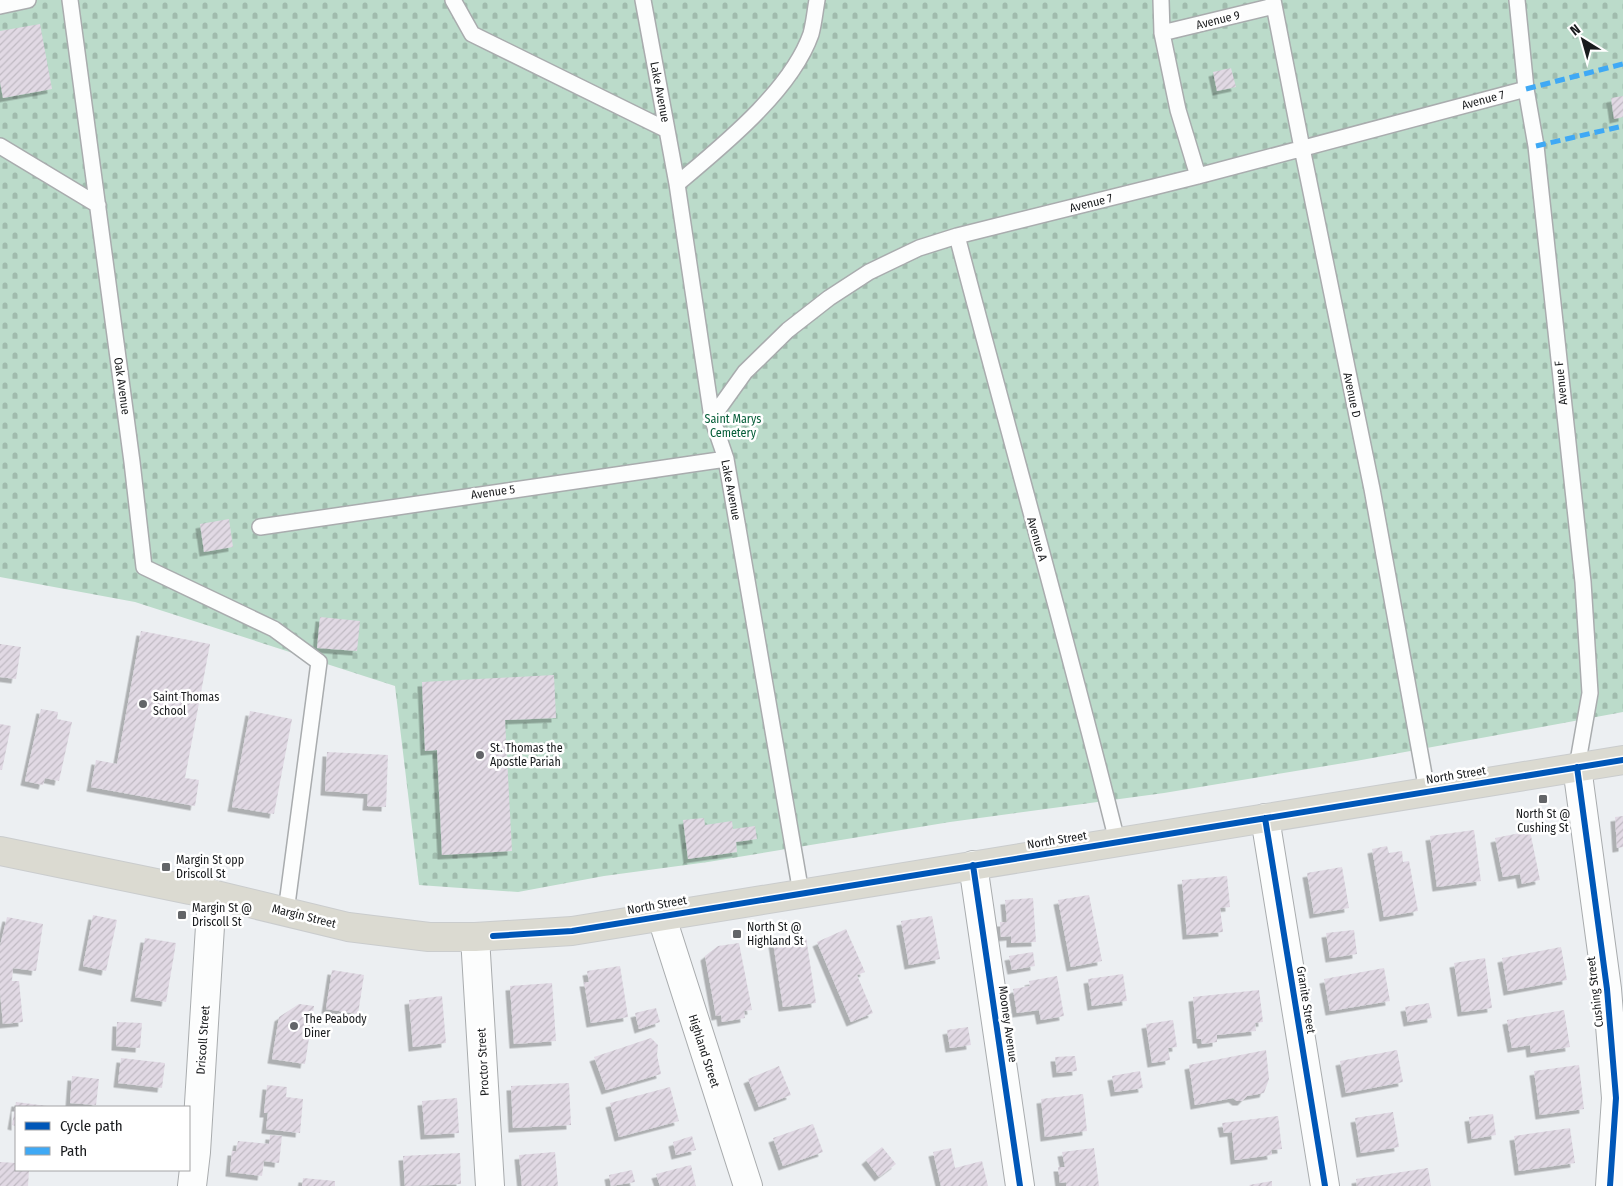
<svg xmlns="http://www.w3.org/2000/svg" width="1623" height="1186" font-family="'Fira Sans Condensed',sans-serif">
  <style>
    .cemetery { fill: url(#cemetery-stones) }
    .building { fill: url(#building-hatch); filter: url(#shadow) }
    .lines { fill: none; stroke-linecap: round; stroke-linejoin: round }
    .lane-casing { stroke: #a9acae; stroke-width: 18 }
    .street-casing { stroke: #a9acae; stroke-width: 30 }
    .highway-casing { stroke: #cacccd; stroke-width: 30 }
    .lane { stroke: #fcfdfd; stroke-width: 15 }
    .street { stroke: #fcfdfd; stroke-width: 28 }
    .highway { stroke: #dbdad1; stroke-width: 28 }
    .quiet { stroke: #3fa9f5; stroke-width: 5; stroke-dasharray: 10 5; stroke-linecap: butt }
    .cycleway-casing { stroke: #fff; stroke-width: 9 }
    .cycleway { stroke: #0057b8; stroke-width: 6 }
    .poi-dot { fill: #636568; stroke: #fff; stroke-width: 2 }
    .labels { text-anchor: middle; stroke-width: 5; stroke-linejoin: round; paint-order: stroke }
    .street-label { font-size: 12px; fill: #191b1d; stroke: #fff }
    .park-label { font-size: 12px; fill: #055d38; stroke: #fff }
    .poi-label { font-size: 12px; fill: #191b1d; stroke: #fff; text-anchor: start }
  </style>
  <defs>
    <pattern id="cemetery-stones" width="16" height="16" patternUnits="userSpaceOnUse" patternTransform="scale(1.25)"><rect width="16" height="16" fill="#bbdbca"/><path d="M2 7V4a2 2 0 0 1 4 0v3zM10 15v-3a2 2 0 0 1 4 0v3z" fill="#a0bbad"/></pattern>
    <pattern id="building-hatch" width="6" height="6" patternUnits="userSpaceOnUse" patternTransform="scale(1.25)"><rect width="6" height="6" fill="#e1d9e4"/><path d="M-1 1l2-2M0 6l6-6M5 7l2-2" fill="none" stroke="#c0bac3"/></pattern>
    <filter id="shadow"><feDropShadow dx="-4.5" dy="4.5" stdDeviation="0" flood-color="#0004"/></filter>
  </defs>
  <rect width="100%" height="100%" fill="#eceff2"/>
  <path class="cemetery" d="M0,0H1623V712L1356,761L1164,793L950,822L708,862L604,876L518,892L419,885L395,686L135,602L0,577Z"/>
  <path class="building" d="M40,24L52,89L3,98L0,82V31Z
    M1231,68L1236,87L1217,91L1213,72Z
    M1623,96V117L1614,119L1611,98Z
    M229,519L233,547L204,552L200,524Z
    M320,617L360,621L357,651L317,648Z
    M141,631L210,644L185,778L199,780L195,806L91,787L96,760L117,764Z
    M0,644L21,647L16,679L0,677Z
    M554,675L556,718L505,720L512,851L442,855L437,750L425,751L422,682Z
    M41,709L58,712L57,719L72,722L59,781L45,778L43,785L25,781Z
    M250,711L292,719L274,814L232,807Z
    M0,724L11,726L2,770H0Z
    M327,752L388,755L386,807L367,806L368,794L325,791Z
    M1623,816V847L1617,848L1615,817Z
    M704,818L705,825L732,821L733,829L755,826L757,839L736,842L737,852L688,859L683,820Z
    M1474,830L1481,881L1437,887L1430,836Z
    M1530,831L1540,880L1522,884L1520,874L1503,877L1495,838Z
    M1387,846L1389,853L1402,851L1403,862L1409,861L1418,911L1384,917L1372,849Z
    M1342,867L1349,908L1314,914L1307,873Z
    M1227,876L1230,907L1220,908L1223,932L1187,935L1182,880Z
    M1089,895L1102,961L1071,967L1058,900Z
    M1033,898L1036,942L1011,943V936L1001,937L1000,922H1007L1005,900Z
    M93,915L117,920L106,971L83,966Z
    M932,916L940,959L909,965L901,921Z
    M7,917L43,924L36,971L13,968L12,981H19L23,1022L3,1024L0,992V946Z
    M846,929L865,972L857,975L873,1013L851,1022L817,942Z
    M1354,930L1357,954L1330,958L1326,933Z
    M783,937L794,940L806,937L816,1003L783,1007L773,942Z
    M145,938L176,943L166,1002L135,997Z
    M739,943L752,1010L744,1011L745,1018L722,1022L721,1015L716,1016L705,956L718,946Z
    M1561,947L1567,980L1508,991L1502,958Z
    M1033,952L1035,966L1012,970L1009,956Z
    M1485,958L1492,1008L1462,1012L1454,963Z
    M620,966L628,1017L591,1023L584,982H589L587,971Z
    M1384,968L1390,1001L1330,1011L1324,979Z
    M332,970L364,975L358,1014L326,1009Z
    M1123,974L1127,1001L1092,1006L1088,979Z
    M1057,976L1064,1016L1041,1020L1039,1010L1017,1013L1013,989L1030,986L1029,981Z
    M552,983L556,1041L514,1044L510,986Z
    M1259,990L1263,1022L1255,1023L1256,1031L1217,1035V1042L1202,1044L1201,1039H1197L1193,997Z
    M442,996L446,1043L413,1047L409,1000Z
    M1429,1003L1432,1018L1408,1022L1405,1007Z
    M299,1004L314,1006L305,1064L272,1059L279,1017Z
    M656,1008L660,1022L639,1029L635,1013Z
    M1564,1010L1570,1047L1531,1053L1530,1045L1512,1048L1507,1020Z
    M1173,1020L1177,1047L1168,1048L1170,1060L1152,1063L1146,1024Z
    M117,1022L142,1023L140,1048L116,1046Z
    M968,1027L971,1045L950,1048L947,1030Z
    M651,1038L658,1045L657,1055L661,1074L606,1090L594,1057Z
    M1266,1050L1269,1079L1264,1093L1247,1096L1242,1101H1237L1233,1098L1195,1105L1189,1065Z
    M1397,1050L1403,1082L1346,1093L1340,1061Z
    M1075,1056L1077,1071L1057,1073L1055,1057Z
    M121,1058L165,1063L162,1088L118,1083Z
    M1579,1065L1584,1109L1540,1115L1534,1071Z
    M779,1066L791,1095L759,1107L748,1079Z
    M1140,1071L1143,1088L1115,1092L1112,1076Z
    M72,1076L99,1079L96,1105L70,1103Z
    M569,1083L571,1125L513,1128L511,1086Z
    M267,1085L287,1087L286,1097L303,1099L300,1133L266,1129L268,1113H264Z
    M670,1087L679,1121L619,1137L610,1103Z
    M1083,1094L1087,1131L1045,1137L1041,1099Z
    M457,1098L459,1133L425,1135L422,1101Z
    M16,1102L47,1106V1107H16V1126L12,1125Z
    M1393,1112L1399,1147L1361,1153L1355,1118Z
    M1493,1114L1496,1135L1472,1139L1469,1117Z
    M1278,1116L1282,1149L1271,1150L1272,1155L1235,1160L1232,1132L1224,1133L1222,1123Z
    M813,1124L823,1152L783,1166L773,1138Z
    M1570,1128L1575,1163L1519,1171L1514,1136Z
    M270,1135L282,1136L279,1163L264,1161L262,1176L230,1172L232,1151H236L238,1141L269,1144Z
    M692,1136L696,1150L676,1155L673,1142Z
    M882,1147L896,1164L879,1177L866,1160Z
    M951,1148L955,1168L982,1161L988,1186H941L933,1152Z
    M1094,1148L1099,1186H1066V1182L1060,1183L1058,1167H1065L1062,1152Z
    M555,1152L558,1186H522L519,1155Z
    M460,1153L461,1184L405,1186L403,1156Z
    M0,1162L16,1163V1170H29L28,1186H0Z
    M691,1165L696,1186H660L656,1174Z
    M1428,1168L1431,1186H1357L1356,1179Z
    M632,1170L635,1182L611,1186L609,1175Z
    M303,1178L335,1181V1186H302Z
    M1272,1181V1186H1250L1249,1185Z"/>
  <g class="lines">
    <g class="lane-casing">
      <path id="lane" d="M70,0L132,462L144,567L274,629L319,662L286,912
        M453,0L472,34L667,130
        M643,0L677,184L712,418L726,459L801,893
        M1161,0L1162,33L1178,110L1198,176
        M1273,0L1302,148L1372,489L1427,791
        M1517,0L1526,89L1536,146L1583,582L1590,693L1577,767
        M0,6L28,0
        M1162,33L1274,6
        M0,146L98,205
        M677,184C722,146 791,91 811,34C814,23 815,11 817,0
        M957,236C1010,438 1067,639 1117,841
        M712,418L745,372L788,330L829,298L869,272L919,248L957,236L1198,176L1526,89
        M260,527L726,459"/>
    </g>
    <g class="street-casing">
      <path id="street" d="M1577,767L1607,989L1616,1098L1610,1186
        M1265,818L1325,1186
        M973,865L1020,1186
        M661,915L748,1186
        M475,937L490,1186
        M192,1186L196,1152L212,894"/>
    </g>
    <g class="highway-casing">
      <path id="highway" d="M0,851L190,890L212,894L348,927L429,937H475L572,931L1623,760"/>
    </g>
    <use href="#lane" class="lane"/>
    <use href="#street" class="street"/>
    <use href="#highway" class="highway"/>
    <path class="quiet" d="M1526,89L1623,64
      M1536,146L1623,126"/>
    <g class="cycleway-casing">
      <path id="cycleway" d="M1577,767L1607,989L1616,1098L1610,1186
        M1265,818L1325,1186
        M973,865L1020,1186
        M493,936L572,931L1623,760"/>
    </g>
    <use href="#cycleway" class="cycleway"/>
  </g>
  <g class="poi-dot">
    <circle cx="143" cy="704" r="5"/>
    <circle cx="480" cy="755" r="5"/>
    <rect x="1538" y="794" width="10" height="10" rx="2.5"/>
    <rect x="161" y="862" width="10" height="10" rx="2.5"/>
    <rect x="177" y="910" width="10" height="10" rx="2.5"/>
    <rect x="732" y="929" width="10" height="10" rx="2.5"/>
    <circle cx="294" cy="1026" r="5"/>
  </g>
  <g class="labels">
    <g class="street-label">
      <text transform="translate(1218 20) rotate(-14)" y="4">Avenue 9</text>
      <text transform="translate(660 92) rotate(79)" y="4">Lake Avenue</text>
      <text transform="translate(1483 100) rotate(-15)" y="4">Avenue 7</text>
      <text transform="translate(1091 203) rotate(-14)" y="4">Avenue 7</text>
      <text transform="translate(1561 383) rotate(-96)" y="4">Avenue F</text>
      <text transform="translate(122 386) rotate(82)" y="4">Oak Avenue</text>
      <text transform="translate(1352 395) rotate(78)" y="4">Avenue D</text>
      <text transform="translate(731 490) rotate(79)" y="4">Lake Avenue</text>
      <text transform="translate(493 492) rotate(-8)" y="4">Avenue 5</text>
      <text transform="translate(1037 539) rotate(74)" y="4">Avenue A</text>
      <text transform="translate(1456 775) rotate(-9)" y="4">North Street</text>
      <text transform="translate(1057 840) rotate(-9)" y="4">North Street</text>
      <text transform="translate(657 905) rotate(-10)" y="4">North Street</text>
      <text transform="translate(304 916) rotate(14)" y="4">Margin Street</text>
      <text transform="translate(1595 992) rotate(-97)" y="4">Cushing Street</text>
      <text transform="translate(1306 1000) rotate(81)" y="4">Granite Street</text>
      <text transform="translate(1008 1024) rotate(82)" y="4">Mooney Avenue</text>
      <text transform="translate(203 1040) rotate(-86)" y="4">Driscoll Street</text>
      <text transform="translate(704 1051) rotate(72)" y="4">Highland Street</text>
      <text transform="translate(483 1062) rotate(-93)" y="4">Proctor Street</text>
    </g>
    <g class="park-label">
      <text x="733" y="423">Saint Marys<tspan x="733" dy="14">Cemetery</tspan></text>
    </g>
    <g class="poi-label">
      <text x="153" y="701">Saint Thomas<tspan x="153" dy="14">School</tspan></text>
      <text x="490" y="752">St. Thomas the<tspan x="490" dy="14">Apostle Pariah</tspan></text>
      <text x="1543" y="818" text-anchor="middle">North St @<tspan x="1543" dy="14">Cushing St</tspan></text>
      <text x="176" y="864">Margin St opp<tspan x="176" dy="14">Driscoll St</tspan></text>
      <text x="192" y="912">Margin St @<tspan x="192" dy="14">Driscoll St</tspan></text>
      <text x="747" y="931">North St @<tspan x="747" dy="14">Highland St</tspan></text>
      <text x="304" y="1023">The Peabody<tspan x="304" dy="14">Diner</tspan></text>
    </g>
  </g>
  <rect x="15" y="1106" width="175" height="65" fill="#ffffff" stroke="#a3a4a5"/>
  <rect x="25" y="1122" width="25" height="8" fill="#0057b8" stroke="#a3a4a5"/>
  <text x="60" y="1131" font-size="15" fill="#191b1d">Cycle path</text>
  <rect x="25" y="1147" width="25" height="8" fill="#3fa9f5" stroke="#a3a4a5"/>
  <text x="60" y="1156" font-size="15" fill="#191b1d">Path</text>
  <g transform="translate(1583 40) rotate(323)" stroke="#ffffff" stroke-width="4" paint-order="stroke">
  <path d="M0-4L9 19L0 12L-9 19Z" fill="#191b1d"/>
  <text y="-8" font-size="14" font-weight="bold" text-anchor="middle" fill="#191b1d">N</text>
  </g>
</svg>
